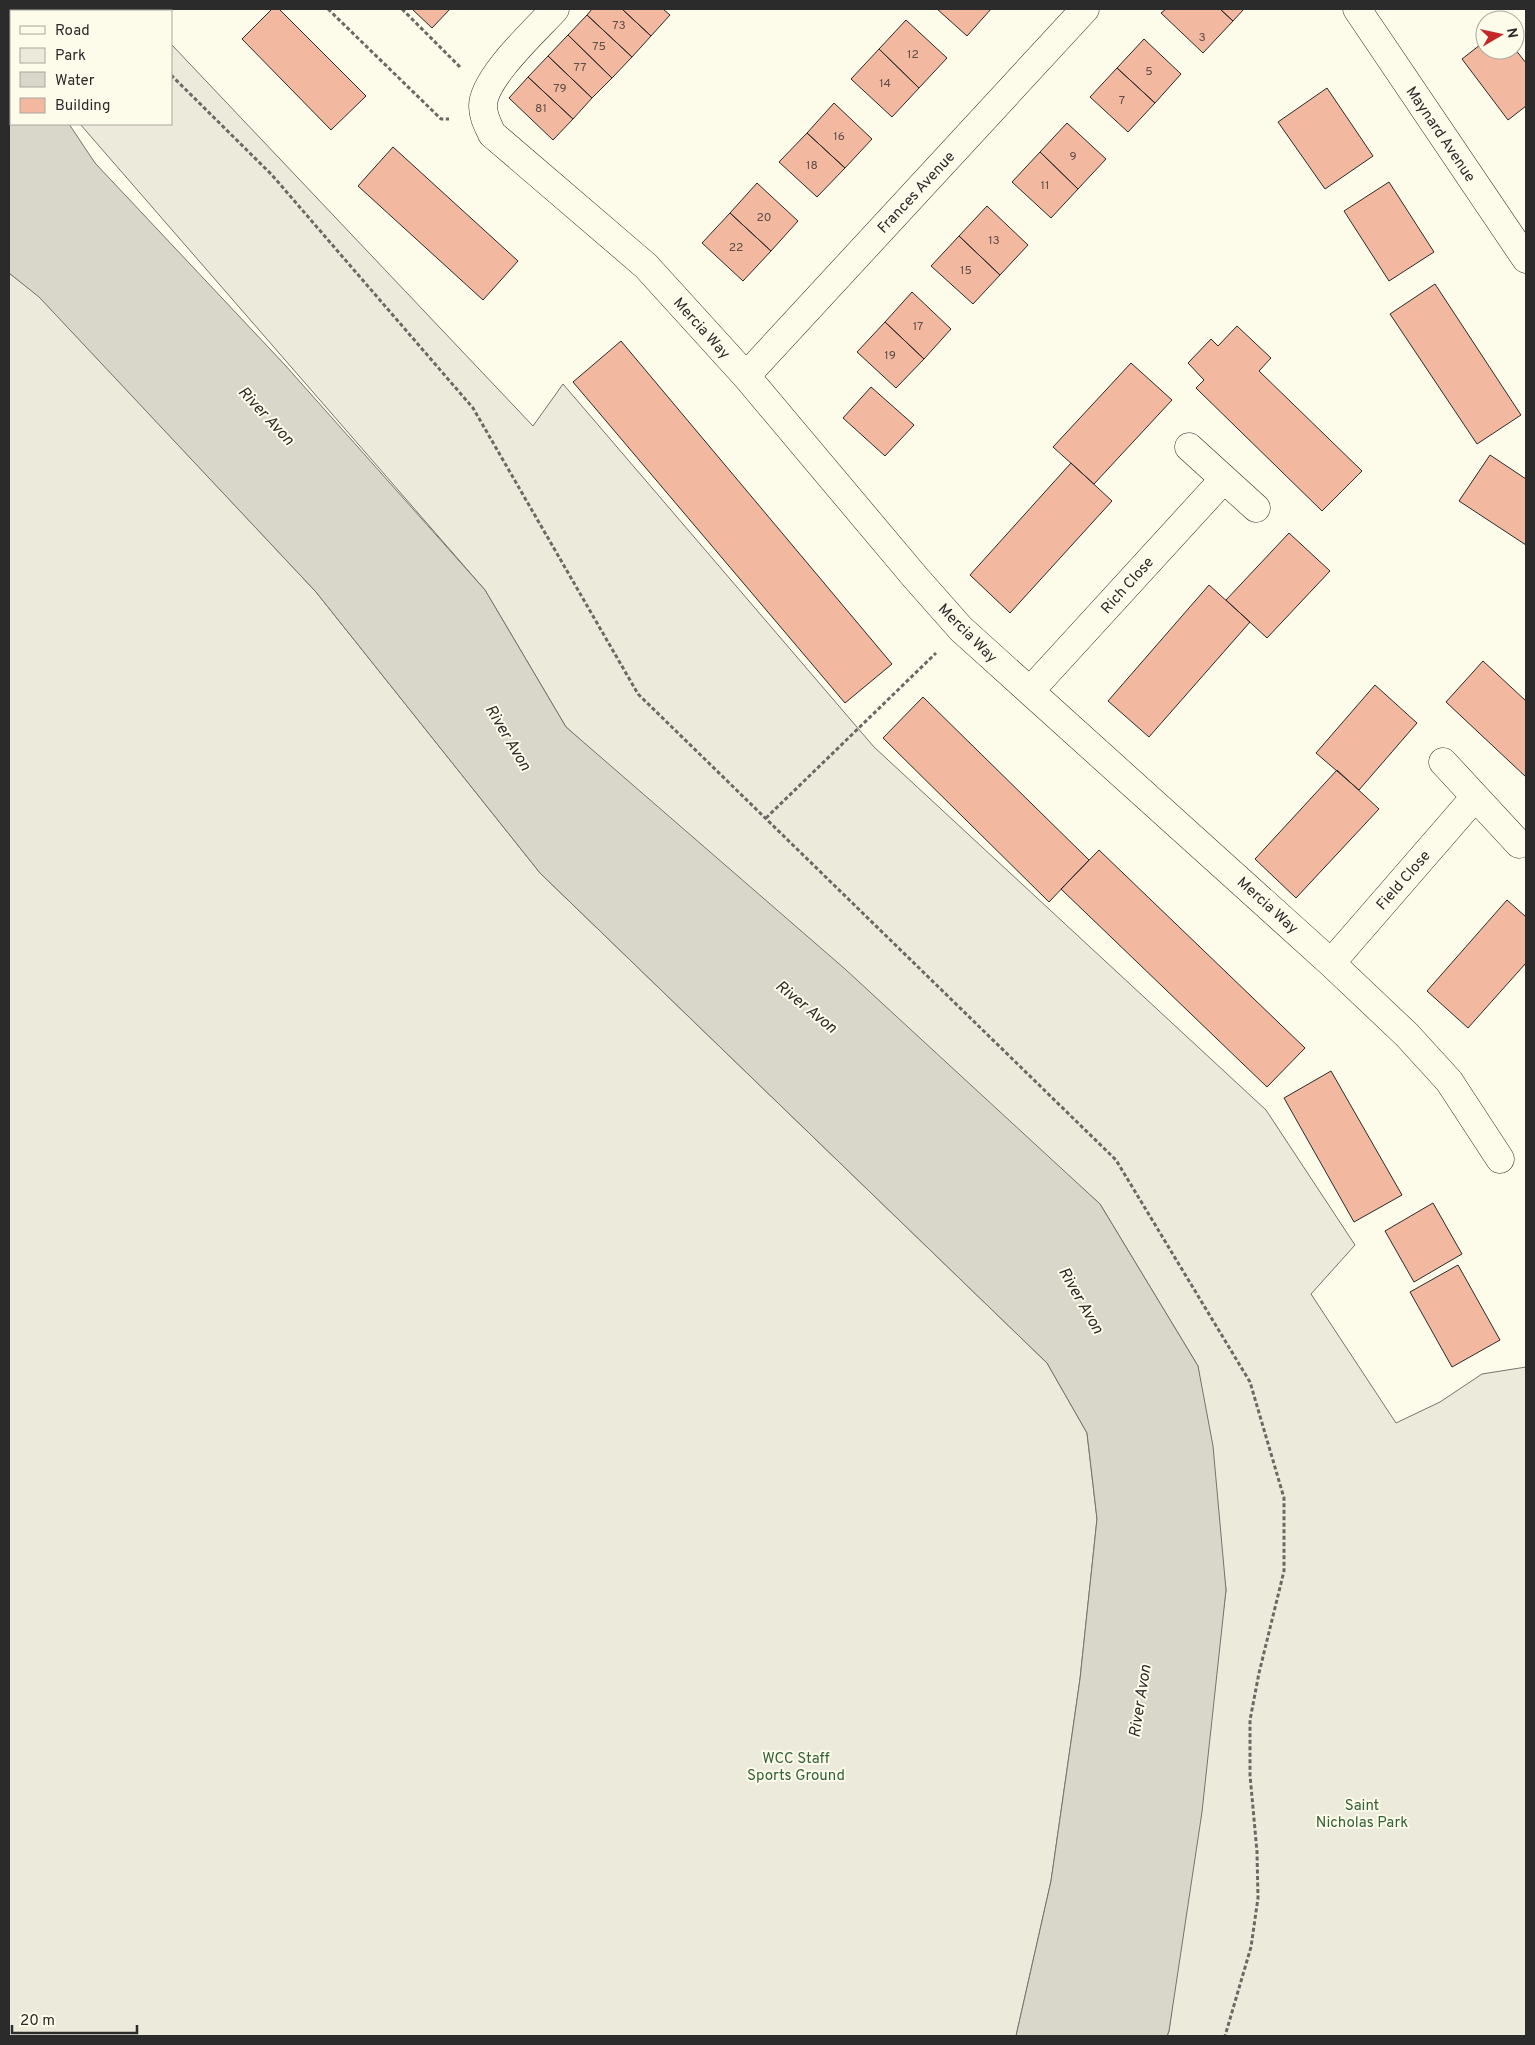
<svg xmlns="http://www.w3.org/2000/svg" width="1535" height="2045" font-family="Overpass,sans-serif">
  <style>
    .green { fill: #ecebdb; stroke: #74746e }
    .water { fill: #d8d7c9; stroke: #74746e }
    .building { fill: #f2b8a0; stroke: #2b2b2b }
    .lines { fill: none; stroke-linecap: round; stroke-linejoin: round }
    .street-casing { stroke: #2b2b2b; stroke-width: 29 }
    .path { stroke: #6a6964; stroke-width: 3; stroke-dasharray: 4 2.5; stroke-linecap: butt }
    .street { stroke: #fdfbea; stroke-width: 28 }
    .labels { text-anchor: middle; stroke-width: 4; stroke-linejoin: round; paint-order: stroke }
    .number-label { font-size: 12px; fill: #5d4e48 }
    .street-label { font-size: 15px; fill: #2b2b2b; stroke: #fdfbea }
    .park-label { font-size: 15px; fill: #34623c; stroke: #fdfbea }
    .water-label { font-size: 16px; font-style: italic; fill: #2b2b2b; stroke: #fdfbea }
  </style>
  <rect width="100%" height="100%" fill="#fdfbea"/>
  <path class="green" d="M9,9H137L140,11H11V53L9,52Z
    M171,44L533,426L563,384L874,747L1266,1110L1355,1245L1311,1294L1396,1423L1440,1402L1482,1374L1526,1367V2036H1167L1169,2031L1226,1590L1198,1366L1100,1204L566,727L485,590L80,124H171Z
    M9,273L39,296L316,592L540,873L1047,1363L1087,1433L1097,1519L1080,1679L1051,1881L1016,2036H9Z"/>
  <path class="water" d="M9,52L11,53V124H69L95,163L285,365L485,590L566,727L845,969L1100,1204L1198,1366L1213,1446L1226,1590L1202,1812L1169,2031L1167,2036H1016L1051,1881L1080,1679L1097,1519L1087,1433L1047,1363L540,873L316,592L39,297L9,273Z"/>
  <path class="building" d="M272,9H279L366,96L331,130L242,39Z
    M412,9H450L432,28Z
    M592,9H622L651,36L632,57L587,15Z
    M622,9H663L670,15L651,36Z
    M937,9H991L967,36Z
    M1166,9H1220L1233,21L1203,53L1161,13Z
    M1220,9H1244L1233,21Z
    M587,15L632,57L612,78L568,35Z
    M906,20L947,58L919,88L879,49Z
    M568,35L612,78L592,98L548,56Z
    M1144,39L1181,74L1155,103L1117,68Z
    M1485,41V50H1515V49L1526,63V106L1508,120L1462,59Z
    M879,49L919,88L892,117L851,79Z
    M548,56L592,98L573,119L528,77Z
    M1117,68L1155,103L1128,132L1090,97Z
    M528,77L573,119L553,140L509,98Z
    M1327,88L1373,156L1325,189L1278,122Z
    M834,103L872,139L845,168L807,133Z
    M1067,123L1106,159L1078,189L1040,152Z
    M807,133L845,168L817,197L779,162Z
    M393,147L518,261L483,300L358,186Z
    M1040,152L1078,189L1051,218L1012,182Z
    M1389,182L1434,252L1389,281L1344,211Z
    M757,183L798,221L771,251L730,213Z
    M987,206L1028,245L1000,275L959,236Z
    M730,213L771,251L743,281L702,243Z
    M959,236L1000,275L973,304L931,266Z
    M1435,284L1521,415L1477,444L1390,314Z
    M912,292L951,329L924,359L885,322Z
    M885,322L924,359L896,388L857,352Z
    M1237,326L1271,358L1259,371L1362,471L1322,511L1196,388L1204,380L1188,363L1211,339L1218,346Z
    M621,341L892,664L845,703L573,382Z
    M1131,363L1172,400L1094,484L1053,447Z
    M871,387L914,425L885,456L843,418Z
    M1490,455L1526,479V545L1459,501Z
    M1071,463L1112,501L1010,613L970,575Z
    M1289,533L1330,571L1267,638L1226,600Z
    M1209,585L1250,622L1149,737L1108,701Z
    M1483,661L1526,701V777L1446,702Z
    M1375,685L1417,723L1359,790L1316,753Z
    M923,697L1089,860L1049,902L883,738Z
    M1337,770L1379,809L1296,898L1255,859Z
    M1099,850L1305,1048L1267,1087L1061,889Z
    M1507,900L1526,917V963L1468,1028L1427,991Z
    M1331,1071L1402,1195L1354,1222L1284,1098Z
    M1433,1203L1462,1254L1414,1282L1385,1231Z
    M1458,1265L1500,1340L1452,1367L1410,1292Z"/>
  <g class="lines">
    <g class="street-casing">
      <path id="street" d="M555,9C536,30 483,78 483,106C483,117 488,125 492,134L646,266L746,376L915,577L961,629L1331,963L1407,1035L1449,1081L1500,1159
        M1357,9L1526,259
        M746,376L1085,9
        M1189,447L1256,508
        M1030,691L1224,479
        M1443,762L1519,844
        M1331,963L1475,797"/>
    </g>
    <path class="path" d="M104,9L107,11
      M328,9L441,119H449
      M402,9L460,67
      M171,75L272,175L473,408L638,694L1116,1160L1250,1382L1284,1498V1571L1259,1673L1250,1720V1775L1257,1852L1258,1898L1251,1947L1225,2036
      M766,818L936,653"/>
    <use href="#street" class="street"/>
  </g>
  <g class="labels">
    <g class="number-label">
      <text x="619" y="29">73</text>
      <text x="1202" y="41">3</text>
      <text x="599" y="50">75</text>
      <text x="913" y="58">12</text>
      <text x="580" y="71">77</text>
      <text x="1149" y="75">5</text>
      <text x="885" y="87">14</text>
      <text x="560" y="92">79</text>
      <text x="1122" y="104">7</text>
      <text x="541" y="112">81</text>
      <text x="839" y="140">16</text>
      <text x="1073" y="160">9</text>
      <text x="812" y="169">18</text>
      <text x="1045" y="189">11</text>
      <text x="764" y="221">20</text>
      <text x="994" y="244">13</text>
      <text x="736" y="251">22</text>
      <text x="966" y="274">15</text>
      <text x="918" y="330">17</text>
      <text x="890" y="359">19</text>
    </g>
    <g class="street-label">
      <text transform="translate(1441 134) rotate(56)" y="5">Maynard Avenue</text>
      <text transform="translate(916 192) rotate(-47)" y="5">Frances Avenue</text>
      <text transform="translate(702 328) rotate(48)" y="5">Mercia Way</text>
      <text transform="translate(1127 585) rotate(-48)" y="5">Rich Close</text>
      <text transform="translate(968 633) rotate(45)" y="5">Mercia Way</text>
      <text transform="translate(1403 880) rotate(-49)" y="5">Field Close</text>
      <text transform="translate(1268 905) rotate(42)" y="5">Mercia Way</text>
    </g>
    <g class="park-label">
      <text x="796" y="1763">WCC Staff<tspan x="796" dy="17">Sports Ground</tspan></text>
      <text x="1362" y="1810">Saint<tspan x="1362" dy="17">Nicholas Park</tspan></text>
    </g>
    <g class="water-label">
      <text transform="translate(267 415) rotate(47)" y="6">River Avon</text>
      <text transform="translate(509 737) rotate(59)" y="6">River Avon</text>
      <text transform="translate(807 1006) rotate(39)" y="6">River Avon</text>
      <text transform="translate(1082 1300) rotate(60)" y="6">River Avon</text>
      <text transform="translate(1139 1701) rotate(-81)" y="6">River Avon</text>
    </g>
  </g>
  <rect width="1535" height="2045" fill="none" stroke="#2b2b2b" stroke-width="20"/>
  <rect x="10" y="10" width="162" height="115" fill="#fdfbea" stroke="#a9a89e"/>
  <rect x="20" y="26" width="25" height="8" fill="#fdfbea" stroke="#a9a89e"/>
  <text x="55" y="35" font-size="15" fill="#2b2b2b">Road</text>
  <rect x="20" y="48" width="25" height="15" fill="#ecebdb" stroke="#a9a89e"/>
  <text x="55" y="60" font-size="15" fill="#2b2b2b">Park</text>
  <rect x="20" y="72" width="25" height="15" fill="#d8d7c9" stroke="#a9a89e"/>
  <text x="55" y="85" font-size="15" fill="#2b2b2b">Water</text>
  <rect x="20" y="98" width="25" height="15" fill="#f2b8a0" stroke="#a9a89e"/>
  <text x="55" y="110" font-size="15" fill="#2b2b2b">Building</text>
  <g transform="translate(1500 35) rotate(81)"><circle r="24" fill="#fdfbea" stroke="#a9a89e"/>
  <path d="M0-4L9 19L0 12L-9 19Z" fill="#c62828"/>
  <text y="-8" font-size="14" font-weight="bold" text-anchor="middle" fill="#2b2b2b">N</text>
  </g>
  <path d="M12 2025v8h125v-8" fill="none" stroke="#2b2b2b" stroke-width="2.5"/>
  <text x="20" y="2025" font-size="15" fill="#2b2b2b" stroke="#fdfbea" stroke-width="4" paint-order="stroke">20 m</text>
</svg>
